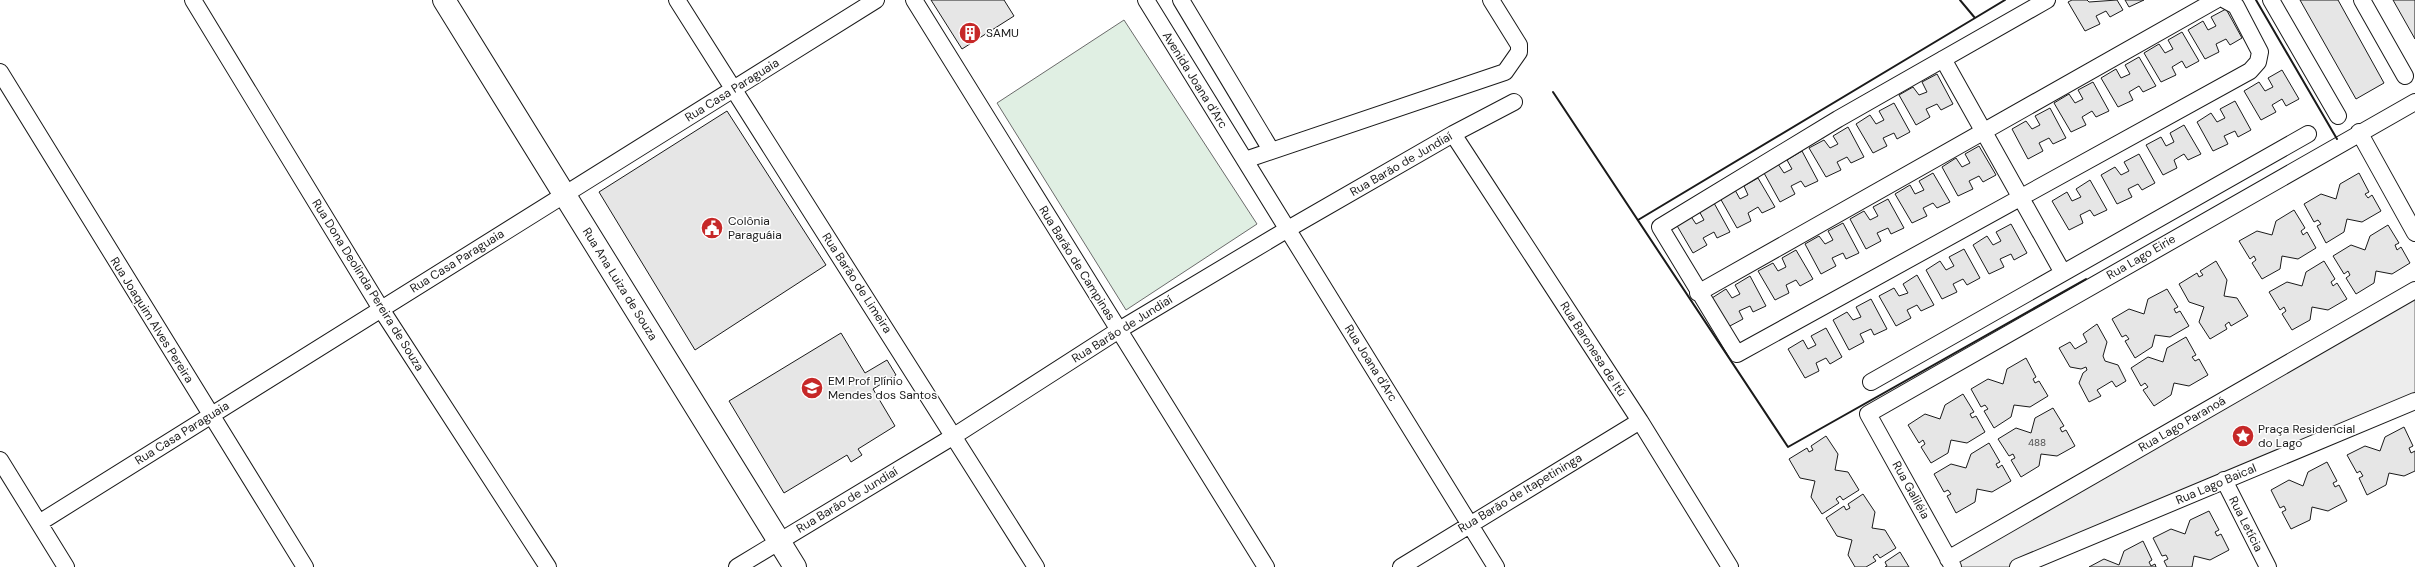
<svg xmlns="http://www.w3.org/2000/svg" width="2415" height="567" font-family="'DM Sans',sans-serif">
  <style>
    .pitch { fill: #e0efe3; stroke: #6a6a6a }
    .parking { fill: #ededed; stroke: #6a6a6a }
    .building { fill: #e6e6e6; stroke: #1a1a1a }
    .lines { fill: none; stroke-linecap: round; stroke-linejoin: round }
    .street-casing { stroke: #1a1a1a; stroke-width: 18 }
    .secondary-casing { stroke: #1a1a1a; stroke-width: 24 }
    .street { stroke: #fff; stroke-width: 16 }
    .secondary { stroke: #fff; stroke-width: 22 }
    .wall { stroke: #1a1a1a; stroke-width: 2 }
    .labels { text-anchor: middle; stroke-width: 3; stroke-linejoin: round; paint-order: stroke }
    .number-label { font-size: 10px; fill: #4d4d4d }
    .poi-label { font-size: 12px; fill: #1a1a1a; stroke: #fff; text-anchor: start }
    .street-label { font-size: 12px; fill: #1a1a1a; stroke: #fff }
  </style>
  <rect width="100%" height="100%" fill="#fff"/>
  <path class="pitch" d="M1124,20L1257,224L1126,310L997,103Z"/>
  <path class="parking" d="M2415,296V397L2013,567H1960L1955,557Z"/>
  <path class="building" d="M931,0H1004L1014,16L962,49Z
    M2072,0H2087L2089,2L2117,0L2123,10L2110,17L2106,11L2096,16L2100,24L2085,31L2068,2Z
    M2125,0H2144L2129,7Z
    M2300,0H2338L2384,83L2356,99Z
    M2393,0H2415V39Z
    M2226,9L2242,38L2230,45L2226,39L2216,44L2219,52L2205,59L2188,30L2203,21L2208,30L2216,26L2211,17Z
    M2182,32L2199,61L2186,68L2182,61L2172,67L2176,75L2161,82L2144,53L2159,44L2165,53L2173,49L2168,40Z
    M2139,57L2156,86L2143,92L2139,86L2129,92L2133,100L2118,107L2101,78L2116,69L2121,78L2130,74L2125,65Z
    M2282,70L2299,99L2286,106L2282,99L2272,105L2276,112L2261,120L2244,91L2259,82L2265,91L2273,87L2268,78Z
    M1937,74L1953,104L1941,110L1937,104L1926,109L1930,117L1916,125L1899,95L1913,87L1919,95L1927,92L1922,82Z
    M2093,82L2109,111L2096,117L2092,111L2082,117L2086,125L2071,132L2054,103L2069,94L2075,103L2083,99L2078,90Z
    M2235,101L2251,130L2238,137L2235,131L2224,136L2228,144L2213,151L2197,122L2211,113L2217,122L2225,118L2220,109Z
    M1894,103L1910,132L1897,139L1894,133L1883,138L1887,146L1873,153L1856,124L1870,115L1876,124L1884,120L1879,111Z
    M2050,108L2066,138L2053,144L2049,138L2039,143L2043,151L2028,159L2012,129L2026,121L2032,129L2040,125L2035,116Z
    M727,111L826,265L695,350L599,192Z
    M2184,125L2201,154L2188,160L2184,154L2174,160L2177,168L2163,175L2146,145L2161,137L2166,146L2174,142L2170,133Z
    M1848,127L1864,157L1851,163L1847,157L1837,162L1841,170L1826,177L1809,148L1824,140L1830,148L1838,144L1833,136Z
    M1979,146L1996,175L1983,182L1979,176L1969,181L1973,189L1958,196L1942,167L1956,158L1962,167L1970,163L1965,154Z
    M1802,151L1818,181L1805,187L1801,181L1791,186L1795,194L1780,202L1764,173L1778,164L1784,173L1792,169L1787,160Z
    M2139,154L2155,183L2142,190L2138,184L2128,189L2132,197L2117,204L2101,175L2115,167L2121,175L2129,171L2124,162Z
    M1933,173L1950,202L1937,208L1933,203L1923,208L1927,216L1912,223L1895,194L1910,185L1915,194L1924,190L1919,181Z
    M2359,173L2369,192L2365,194L2368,198L2372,195L2381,211L2362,222L2347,219L2344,232L2326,243L2317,226L2321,224L2318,220L2314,222L2304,204L2321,194L2336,199L2340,184Z
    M1758,178L1775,207L1762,213L1758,207L1748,213L1751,221L1737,228L1720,198L1735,190L1740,199L1748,195L1744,186Z
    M2090,180L2107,210L2094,216L2090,210L2080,215L2083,223L2069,230L2052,201L2067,192L2072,201L2081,197L2076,189Z
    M1888,199L1904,228L1891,234L1888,228L1877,233L1881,241L1866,249L1850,219L1864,211L1870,220L1878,216L1873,207Z
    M1714,203L1730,232L1717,238L1714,232L1703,238L1707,245L1693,253L1676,224L1690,215L1696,224L1704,220L1699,211Z
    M2294,210L2305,228L2301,231L2303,235L2307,232L2316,248L2298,259L2282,256L2280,269L2262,279L2252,263L2256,260L2254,256L2250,259L2239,241L2257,231L2272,235L2276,221Z
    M1843,223L1859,253L1846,259L1843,253L1832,258L1836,266L1821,274L1805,244L1819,236L1825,244L1833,240L1828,231Z
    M2011,224L2027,253L2014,260L2011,254L2000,259L2004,267L1989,274L1973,245L1987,236L1993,245L2001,241L1996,232Z
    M2388,225L2399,243L2395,245L2397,250L2401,247L2410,263L2392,274L2376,271L2374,283L2356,294L2346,278L2350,275L2348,271L2344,274L2333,256L2351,245L2365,250L2370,236Z
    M1964,249L1980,278L1967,285L1963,279L1953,284L1957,292L1942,299L1926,270L1940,261L1946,270L1954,266L1949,257Z
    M1796,250L1813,279L1800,286L1796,280L1786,285L1789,293L1775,300L1758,271L1773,263L1778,271L1786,267L1782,258Z
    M2216,261L2227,280L2224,296L2237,298L2248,316L2231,326L2229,322L2225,325L2227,329L2210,339L2199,322L2204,307L2189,302L2179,284L2197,273L2199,277L2203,275L2200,271Z
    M2324,261L2335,279L2331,282L2333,286L2337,283L2347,299L2328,310L2312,307L2310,320L2292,330L2282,314L2286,311L2284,307L2280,310L2269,292L2287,282L2302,286L2306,272Z
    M1917,275L1934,305L1921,311L1917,305L1907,310L1911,318L1896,326L1879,296L1894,288L1899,296L1908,293L1903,284Z
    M1750,276L1766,306L1753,312L1750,306L1739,311L1743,319L1728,327L1712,298L1726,289L1732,298L1740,294L1735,285Z
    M2167,289L2178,307L2174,309L2176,313L2180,311L2189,326L2170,337L2155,335L2152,347L2135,358L2125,341L2129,339L2126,335L2122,337L2112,319L2129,309L2144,314L2148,299Z
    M1871,299L1887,329L1874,335L1871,329L1860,334L1864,342L1849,350L1833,320L1847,312L1853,320L1861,317L1856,307Z
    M2097,324L2107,342L2103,356L2105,361L2118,365L2126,381L2116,387L2112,381L2097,390L2101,396L2089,402L2079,383L2083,373L2087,370L2086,367L2081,369L2070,367L2059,348L2070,342L2075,349L2087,342L2083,334Z
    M1826,328L1842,357L1830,364L1826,358L1816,363L1819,371L1805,378L1788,349L1803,340L1808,349L1816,345L1811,336Z
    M841,333L865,373L887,360L896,375L873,389L895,426L858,449L862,455L851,462L847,455L784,493L729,401Z
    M2186,337L2196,355L2192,357L2195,361L2199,359L2208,375L2189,386L2174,383L2171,395L2154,406L2143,390L2148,387L2145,383L2141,386L2131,368L2148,357L2163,362L2167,348Z
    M2026,358L2036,377L2033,379L2035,383L2039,381L2048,396L2030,407L2014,405L2011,417L1994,428L1984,411L1988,409L1985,405L1981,407L1971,389L1988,379L2003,384L2007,369Z
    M1963,394L1974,412L1970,414L1972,418L1976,416L1985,432L1967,443L1951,440L1948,453L1931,463L1921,447L1925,444L1923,440L1919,443L1908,425L1925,414L1940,419L1945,405Z
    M2053,408L2064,426L2060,428L2062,432L2066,430L2075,446L2057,456L2041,454L2039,466L2021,477L2011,460L2015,458L2013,454L2009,456L1998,439L2016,428L2031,433L2035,418Z
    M2404,427L2413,446L2409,448L2411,453L2415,451V471L2404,476L2389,473L2386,485L2367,495L2359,478L2363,476L2360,471L2357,473L2347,455L2365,446L2380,451L2385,437Z
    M1826,436L1838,454L1835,470L1848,472L1859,490L1843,500L1840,496L1836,499L1839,503L1822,514L1811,497L1815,481L1800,478L1789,459L1807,448L1809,452L1813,450L1811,446Z
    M1989,443L2000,462L1996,464L1998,468L2002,465L2011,481L1992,492L1977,489L1975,502L1956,513L1947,496L1951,494L1948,490L1944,492L1934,474L1951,464L1966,468L1971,454Z
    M2327,462L2337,481L2333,483L2335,487L2339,485L2347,501L2328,511L2312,507L2310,520L2291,529L2282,512L2286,510L2284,506L2280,508L2271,490L2289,480L2303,486L2308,472Z
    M1863,494L1875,512L1872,528L1885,530L1896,548L1880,558L1877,554L1873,557L1876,561L1866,567H1855L1848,555L1852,540L1837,536L1826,518L1844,506L1846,510L1850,508L1848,504Z
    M2209,511L2219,530L2215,532L2217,536L2221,534L2229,550L2210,560L2194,556L2192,567H2167L2164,561L2168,559L2166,555L2162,556L2153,538L2171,529L2185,534L2190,520Z
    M2143,541L2152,560L2149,562L2151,566L2155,564L2156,567H2089L2104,559L2119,565L2124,551Z
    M1900,552L1909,567H1885L1887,566L1885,562Z"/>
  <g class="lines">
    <g class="street-casing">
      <path id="street" d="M193,0L381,309L548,567
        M677,0L1036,567
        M914,0L1266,567
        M1146,0L1496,567
        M1181,0L1271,150
        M2047,0L1838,119L1660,227L1737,354L2250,71L2258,62L2260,52L2236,6L2225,0
        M2271,0L2338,116
        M2362,0L2405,76
        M1943,59L2063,273
        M0,72L305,567
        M2359,132L2415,233
        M1453,134L1640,421L1730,567
        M1245,160L1505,72L1519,52V45L1491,0
        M1698,293L2216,0
        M1871,382L2308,134
        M0,460L66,567
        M2224,480L2268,567
        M39,523L876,0
        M1948,559L2415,290
        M737,567L954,436L1119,330L1288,229L1453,134L1514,102
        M1401,567L1640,421
        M1953,567L1868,414L2415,102
        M2018,567L2415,401"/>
    </g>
    <g class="secondary-casing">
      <path id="secondary" d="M444,0L795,567"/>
    </g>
    <use href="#street" class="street"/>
    <use href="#secondary" class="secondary"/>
    <path class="wall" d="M1960,0L1975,18L2005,0
      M2256,0L2337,139
      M1553,92L1788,447L2086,279
      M1638,220L1975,18"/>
  </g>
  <defs>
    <g id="building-disc" transform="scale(1.15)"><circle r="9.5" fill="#c62828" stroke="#fff"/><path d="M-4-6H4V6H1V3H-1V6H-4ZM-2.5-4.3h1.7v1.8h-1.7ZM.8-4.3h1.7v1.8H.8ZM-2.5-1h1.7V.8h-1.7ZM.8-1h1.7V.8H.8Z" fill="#fff"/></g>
    <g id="civic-disc" transform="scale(1.15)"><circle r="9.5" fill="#c62828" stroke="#fff"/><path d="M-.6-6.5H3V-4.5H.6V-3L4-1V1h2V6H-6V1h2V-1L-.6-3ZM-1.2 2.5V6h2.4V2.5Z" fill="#fff"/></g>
    <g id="school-disc" transform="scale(1.15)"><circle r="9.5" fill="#c62828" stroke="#fff"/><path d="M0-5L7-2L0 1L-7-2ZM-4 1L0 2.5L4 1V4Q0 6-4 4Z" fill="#fff"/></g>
    <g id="sight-disc" transform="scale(1.15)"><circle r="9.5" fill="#c62828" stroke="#fff"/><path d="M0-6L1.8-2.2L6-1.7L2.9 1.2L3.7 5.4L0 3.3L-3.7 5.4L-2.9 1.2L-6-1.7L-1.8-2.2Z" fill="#fff"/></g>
  </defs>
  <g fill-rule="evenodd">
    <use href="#building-disc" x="970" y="33"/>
    <use href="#civic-disc" x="712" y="228"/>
    <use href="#school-disc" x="812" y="388"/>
    <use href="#sight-disc" x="2243" y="436"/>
  </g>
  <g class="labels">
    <g class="number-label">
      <text x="2037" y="446">488</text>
    </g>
    <g class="poi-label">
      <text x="986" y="37">SAMU</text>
      <text x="728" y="225">Colônia<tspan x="728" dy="14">Paraguáia</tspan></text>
      <text x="828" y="385">EM Prof Plínio<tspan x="828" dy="14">Mendes dos Santos</tspan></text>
      <text x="2258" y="433">Praça Residencial<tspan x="2258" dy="14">do Lago</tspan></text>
    </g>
    <g class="street-label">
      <text transform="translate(1195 80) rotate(58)" y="4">Avenida Joana d'Arc</text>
      <text transform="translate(732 90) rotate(-32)" y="4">Rua Casa Paraguaia</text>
      <text transform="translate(1401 164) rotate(-30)" y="4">Rua Barão de Jundiaí</text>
      <text transform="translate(2141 257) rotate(-30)" y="4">Rua Lago Eirie</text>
      <text transform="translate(457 261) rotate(-32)" y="4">Rua Casa Paraguaia</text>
      <text transform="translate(1077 263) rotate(58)" y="4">Rua Barão de Campinas</text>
      <text transform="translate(857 283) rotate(57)" y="4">Rua Barão de Limeira</text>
      <text transform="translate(620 284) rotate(58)" y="4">Rua Ana Luiza de Souza</text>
      <text transform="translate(368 285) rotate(58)" y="4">Rua Dona Deolinda Pereira de Souza</text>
      <text transform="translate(152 320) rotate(58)" y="4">Rua Joaquim Alves Pereira</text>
      <text transform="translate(1122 329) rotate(-32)" y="4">Rua Barão de Jundiaí</text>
      <text transform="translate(1593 349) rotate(57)" y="4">Rua Baronesa de Itú</text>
      <text transform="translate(1371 363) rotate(58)" y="4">Rua Joana d'Arc</text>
      <text transform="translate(2182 424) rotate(-30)" y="4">Rua Lago Paranoá</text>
      <text transform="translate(182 433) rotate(-32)" y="4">Rua Casa Paraguaia</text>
      <text transform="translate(2216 484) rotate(-23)" y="4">Rua Lago Baical</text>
      <text transform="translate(1911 490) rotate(61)" y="4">Rua Galiléia</text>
      <text transform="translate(1520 493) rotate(-31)" y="4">Rua Barão de Itapetininga</text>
      <text transform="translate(847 500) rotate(-31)" y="4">Rua Barão de Jundiaí</text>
      <text transform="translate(2246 524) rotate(63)" y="4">Rua Letícia</text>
    </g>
  </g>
</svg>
